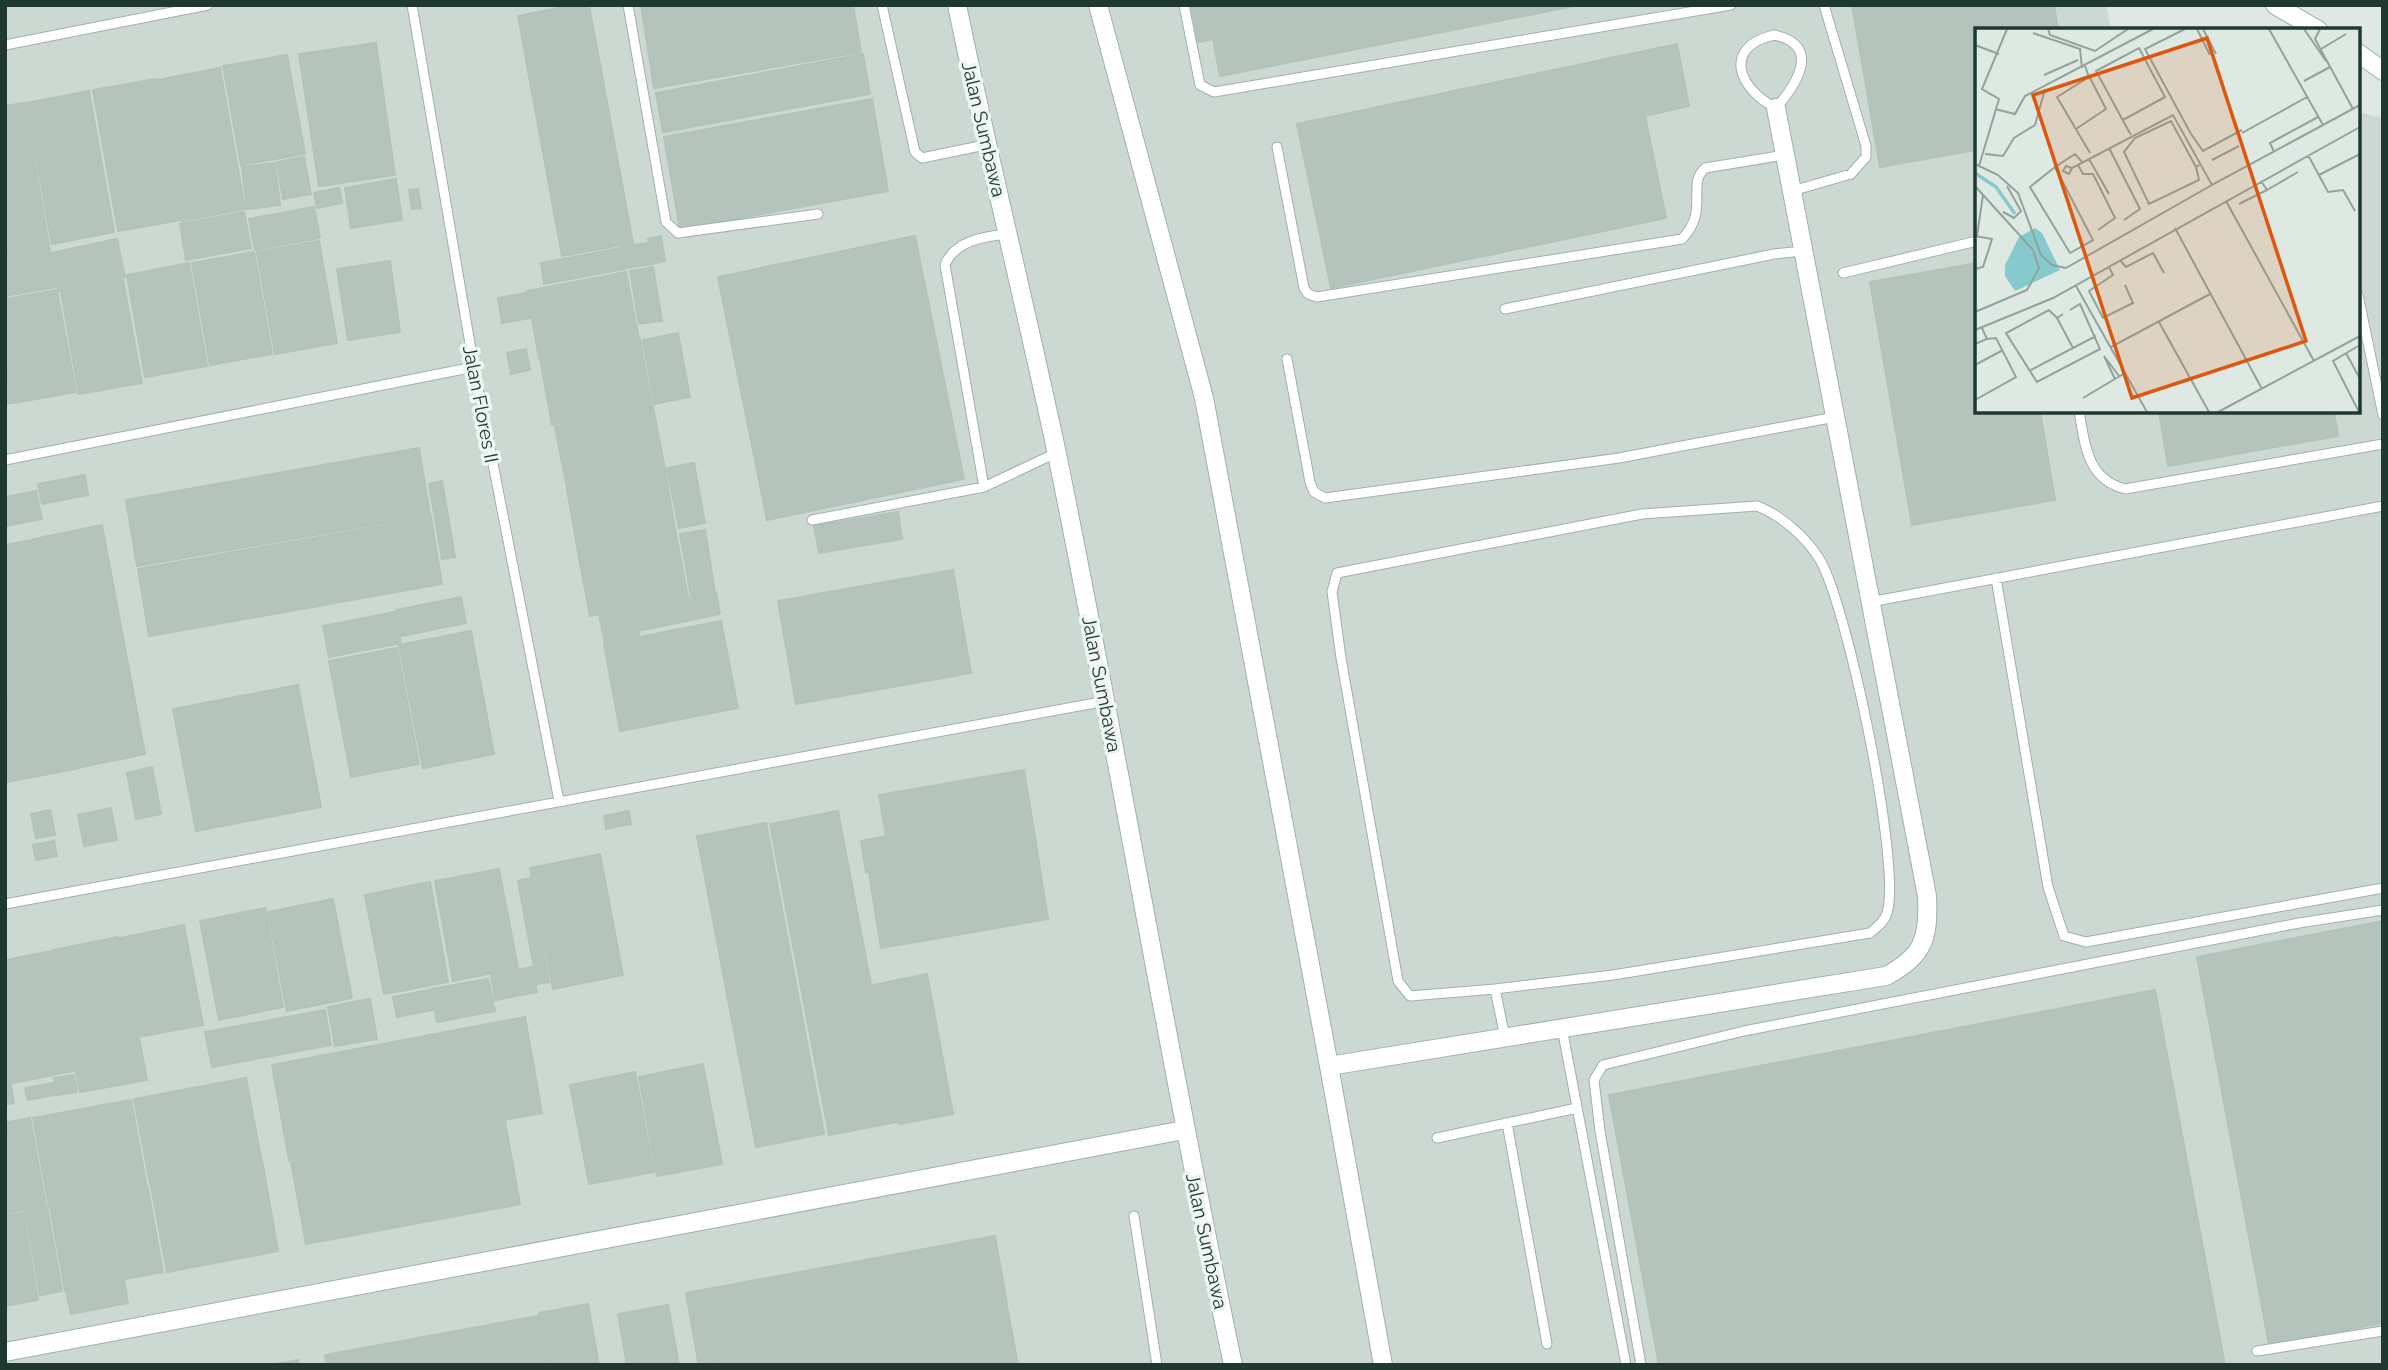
<svg xmlns="http://www.w3.org/2000/svg" width="2388" height="1370" font-family="Raleway,sans-serif">
  <style>
    .built { fill: #ccd9d2 }
    .building { fill: #b4c4bc; stroke: #b1c3ba; stroke-width: 2 }
    .lines { fill: none; stroke-linecap: round; stroke-linejoin: round }
    .service-casing { stroke: #a1b1aa; stroke-width: 11 }
    .minor-casing { stroke: #a1b1aa; stroke-width: 20 }
    .service { stroke: #fff; stroke-width: 9 }
    .minor { stroke: #fff; stroke-width: 18 }
    .labels { text-anchor: middle; stroke-width: 7; stroke-linejoin: round; paint-order: stroke }
    .street-label { font-size: 19px; fill: #203930; stroke: #eef6f1 }
    .inset-river { fill: none; stroke: #86cace; stroke-width: 3.5 }
    .inset-road { fill: none; stroke: #92a39b; stroke-width: 2 }
    .view { fill: #de570e; fill-opacity: 0.15; stroke: #de570e; stroke-width: 3.5 }
    .inset-edge { fill: none; stroke: #203930; stroke-width: 3.5 }
  </style>
  <rect width="100%" height="100%" fill="#dee9e3"/>
  <path class="built" d="M5,5H2106L2111,30H1977V411H2358V112L2383,118V1365H5Z"/>
  <path class="building" d="M573,5H589L633,243L562,256L518,16Z
    M641,5H853L861,52L654,88Z
    M1191,5H1579L1220,76L1213,39L1198,42Z
    M1852,5H2054L2058,30H1977V150L1880,167Z
    M376,43L395,175L319,186L299,54Z
    M1677,44L1689,106L1645,116L1666,218L1331,288L1297,124Z
    M863,54L870,94L663,132L656,93Z
    M287,55L305,154L241,165L223,66Z
    M220,68L245,209L182,221L157,80Z
    M156,79L181,220L118,231L93,90Z
    M89,91L114,232L52,244L26,103Z
    M872,99L888,191L680,229L664,137Z
    M24,103L49,244L5,252V106Z
    M304,157L311,194L283,199L277,162Z
    M275,163L280,205L247,209L242,167Z
    M396,179L402,220L351,228L345,188Z
    M339,188L342,203L317,208L314,193Z
    M418,189L421,208L412,209L409,190Z
    M314,207L320,238L255,250L249,219Z
    M244,212L251,248L186,260L180,224Z
    M661,236L665,261L652,264L648,239Z
    M915,236L964,479L767,520L718,277Z
    M117,239L125,277L58,291L51,253Z
    M319,241L337,343L275,354L257,252Z
    M648,243L652,264L626,268L622,247Z
    M49,246L56,287L5,296V254Z
    M621,248L625,269L544,284L541,263Z
    M254,252L272,354L210,365L192,263Z
    M390,261L400,332L348,340L337,269Z
    M189,263L207,366L145,377L127,275Z
    M1977,263V411H2040L2055,500L1912,525L1870,282Z
    M653,267L662,321L639,324L630,271Z
    M626,272L639,339L539,358L527,291Z
    M123,280L142,383L79,394L61,292Z
    M57,290L76,392L13,403L5,357V299Z
    M526,293L530,318L502,323L498,298Z
    M678,333L690,397L654,404L643,340Z
    M640,339L652,406L552,425L540,358Z
    M526,349L530,370L511,374L507,353Z
    M5,366L12,403L5,404Z
    M653,407L665,469L567,488L555,427Z
    M2159,411H2334L2338,436L2168,466Z
    M419,448L430,515L137,566L126,500Z
    M694,463L705,523L679,528L667,468Z
    M665,470L676,534L578,552L567,489Z
    M85,475L88,495L42,504L38,484Z
    M442,481L455,557L442,559L429,484Z
    M36,491L42,519L5,526V497Z
    M898,512L902,539L819,553L814,526Z
    M431,517L442,584L149,636L138,569Z
    M102,525L145,754L77,768L34,539Z
    M705,530L715,592L691,596L680,534Z
    M676,534L688,597L590,616L578,553Z
    M32,540L75,769L7,782L5,545Z
    M953,570L971,673L796,704L778,601Z
    M716,593L720,614L638,631L634,609Z
    M461,597L466,623L401,636L396,610Z
    M633,608L639,635L605,642L599,615Z
    M395,612L401,643L329,657L323,626Z
    M721,621L738,708L620,731L604,644Z
    M471,631L494,754L423,768L399,645Z
    M397,648L419,764L351,777L329,661Z
    M298,685L321,807L196,831L173,709Z
    M152,767L161,814L136,819L127,773Z
    M1024,770L1036,843L866,872L861,841L886,836L879,795Z
    M111,808L117,840L84,846L78,815Z
    M50,810L55,835L36,838L31,814Z
    M629,811L631,824L606,829L604,816Z
    M838,811L897,1122L829,1135L770,824Z
    M766,823L824,1134L756,1147L697,836Z
    M54,841L57,856L36,860L33,845Z
    M1036,844L1048,919L881,948L869,873Z
    M600,854L623,975L553,989L530,868Z
    M499,869L518,968L453,981L435,881Z
    M530,878L549,982L537,984L518,881Z
    M430,882L448,982L384,994L365,895Z
    M333,899L352,998L287,1011L268,912Z
    M265,908L283,1007L219,1020L200,921Z
    M2383,921V1323L2269,1345L2197,957Z
    M184,925L203,1025L138,1037L120,938Z
    M118,937L137,1037L72,1049L53,950Z
    M52,951L74,1071L12,1083L5,1046V960Z
    M532,967L537,992L495,1000L491,975Z
    M927,974L953,1114L899,1124L873,985Z
    M488,979L495,1011L437,1022L431,989Z
    M429,990L433,1010L397,1017L393,997Z
    M2155,990L2225,1365H1659L1609,1095Z
    M370,999L377,1039L335,1046L328,1007Z
    M325,1010L331,1045L212,1067L205,1032Z
    M525,1017L542,1113L289,1160L272,1065Z
    M139,1038L147,1080L80,1092L72,1051Z
    M703,1064L722,1164L657,1176L639,1077Z
    M7,1066L12,1091L5,1093V1067Z
    M635,1072L654,1172L589,1184L570,1085Z
    M74,1075L77,1092L57,1095L54,1078Z
    M246,1078L262,1163L150,1184L134,1099Z
    M53,1083L55,1095L28,1100L25,1088Z
    M12,1092L14,1103L5,1105V1093Z
    M131,1100L147,1188L49,1206L33,1118Z
    M30,1118L46,1206L24,1210L8,1122Z
    M505,1121L520,1204L306,1244L291,1162Z
    M7,1123L23,1210L5,1214V1124Z
    M263,1165L278,1251L167,1272L151,1186Z
    M148,1189L163,1272L65,1290L50,1207Z
    M47,1207L62,1291L40,1295L25,1211Z
    M23,1213L38,1300L5,1306V1216Z
    M995,1236L1007,1304L698,1361L686,1293Z
    M124,1280L128,1303L71,1314L66,1291Z
    M588,1304L599,1365H548L539,1313Z
    M668,1305L679,1365H627L618,1314Z
    M1007,1306L1018,1365H699V1363Z
    M538,1316L547,1365H327L325,1355Z
    M298,1360V1365H270Z"/>
  <g class="lines">
    <g class="service-casing">
      <path id="service" d="M412,5L474,367L559,801
        M628,5L666,222L678,233L818,214
        M882,5L915,152L922,158L985,145
        M1184,5L1200,85L1214,92L1731,5
        M1774,35C1822,45 1797,84 1776,108C1738,89 1722,47 1774,35Z
        M5,45L208,5
        M1277,147L1304,288L1308,294L1317,297L1682,239C1710,210 1686,185 1705,168L1785,155
        M1792,191L1851,174L1866,157V146L1824,5
        M1843,273L1977,241
        M2358,295L2383,415
        M1505,309L1774,254L1803,251
        M1287,359L1310,482L1314,492L1325,498L1619,458L1835,417
        M2079,411C2085,445 2087,479 2125,489L2383,444
        M5,460L474,367
        M984,487L1056,453
        M812,520L984,487L945,265C954,241 985,236 1008,234
        M1996,578L2048,887L2064,936L2086,942L2383,888
        M1870,602L2383,506
        M5,904L1106,701
        M1495,989L1613,975L1870,933C1877,927 1885,921 1887,913C1902,866 1847,605 1820,560C1807,538 1781,515 1757,506L1642,514L1337,573L1332,592L1341,658L1398,981L1410,996L1495,989L1505,1037
        M1562,1028L1626,1365
        M1507,1123L1547,1344
        M1437,1138L1577,1108
        M1134,1216L1157,1365
        M2257,1351L2383,1331
        M1641,1365L1600,1131L1594,1080L1603,1065L1744,1031L2299,923L2383,910"/>
    </g>
    <g class="minor-casing">
      <path id="minor" d="M957,5C988,156 1025,304 1057,454C1119,757 1169,1062 1233,1365
        M1098,5L1204,398L1329,1066
        M2275,5L2318,30
        M2358,53L2383,71
        M5,1352L1184,1130
        M1383,1365L1329,1066L1886,976C1924,956 1929,938 1927,896L1776,108"/>
    </g>
    <use href="#service" class="service"/>
    <use href="#minor" class="minor"/>
  </g>
  <g class="labels">
    <g class="street-label">
      <text transform="translate(984 129) rotate(77)" y="7">Jalan Sumbawa</text>
      <text transform="translate(481 404) rotate(79)" y="7">Jalan Flores II</text>
      <text transform="translate(1102 684) rotate(79)" y="7">Jalan Sumbawa</text>
      <text transform="translate(1207 1241) rotate(78)" y="7">Jalan Sumbawa</text>
    </g>
  </g>
  <g transform="translate(1975 28)">
    <rect width="385" height="385" fill="#dee9e3"/>
    <path d="M60,200L67,205L85,242L40,263L30,248V237L44,209Z" fill="#86cace"/>
    <path class="inset-river" d="M0,145L21,159L40,186"/>
    <path class="inset-road" d="M73,1L75,7L120,23L153,1M210,1L170,21L216,106L228,123L267,102M222,1L235,27M228,1L241,26M294,1L348,97M329,1L351,33M345,1L340,11L378,81M58,5L105,21L107,40M0,17L24,26M346,21L371,6M110,38L114,49L82,69L115,125M69,47L103,32M329,53L355,39M20,81L40,86L50,68L178,1M148,92L190,69L164,20L121,43L152,100L156,107M101,101L131,81L114,48M267,105L332,69M134,120L165,181L149,192M299,124L295,115L343,89M10,126L28,128L39,110L60,97L70,61M333,127L353,164L368,162L380,183M114,131L134,166M237,132L264,118M0,136L23,147L43,165L66,227L77,237L91,240M103,137L108,146H118L140,190L123,202M4,138L24,71L7,61L32,1M80,139L118,212L95,225L55,159ZM80,139L100,126L107,134M221,139L196,93L160,110L149,124L174,176L224,152L221,139L226,136M97,140L91,138L88,143L94,146L97,140L198,87L237,157L385,77M344,147L385,126M286,153L292,162L323,144M0,158L58,222L64,240L52,262L0,284M251,173L339,333M264,176L292,162M28,184L39,190L46,183L32,158M200,200L287,361M0,208L17,211L8,239L0,241M2,208L8,167M145,232L151,239L178,225L189,245M134,239L138,247L114,263L128,290L158,275L150,257M91,240L237,157M101,258L172,384M88,286L82,290L74,282L31,305L62,354L125,321L105,276L95,282M82,290L98,320M184,294L234,384M0,302L78,270L385,99M0,316L12,311L7,300M136,319L235,266M371,325L385,351M0,337L28,322M56,342L121,308M140,351L129,328L144,348M108,370L150,345M0,372L41,349L21,310L12,311M243,384L385,308M384,384L358,333L385,317"/>
    <path class="view" d="M232,10L331,313L157,370L58,67Z"/>
    <rect width="385" height="385" class="inset-edge"/>
  </g>
  <rect width="2388" height="1370" fill="none" stroke="#203930" stroke-width="14"/>
</svg>
